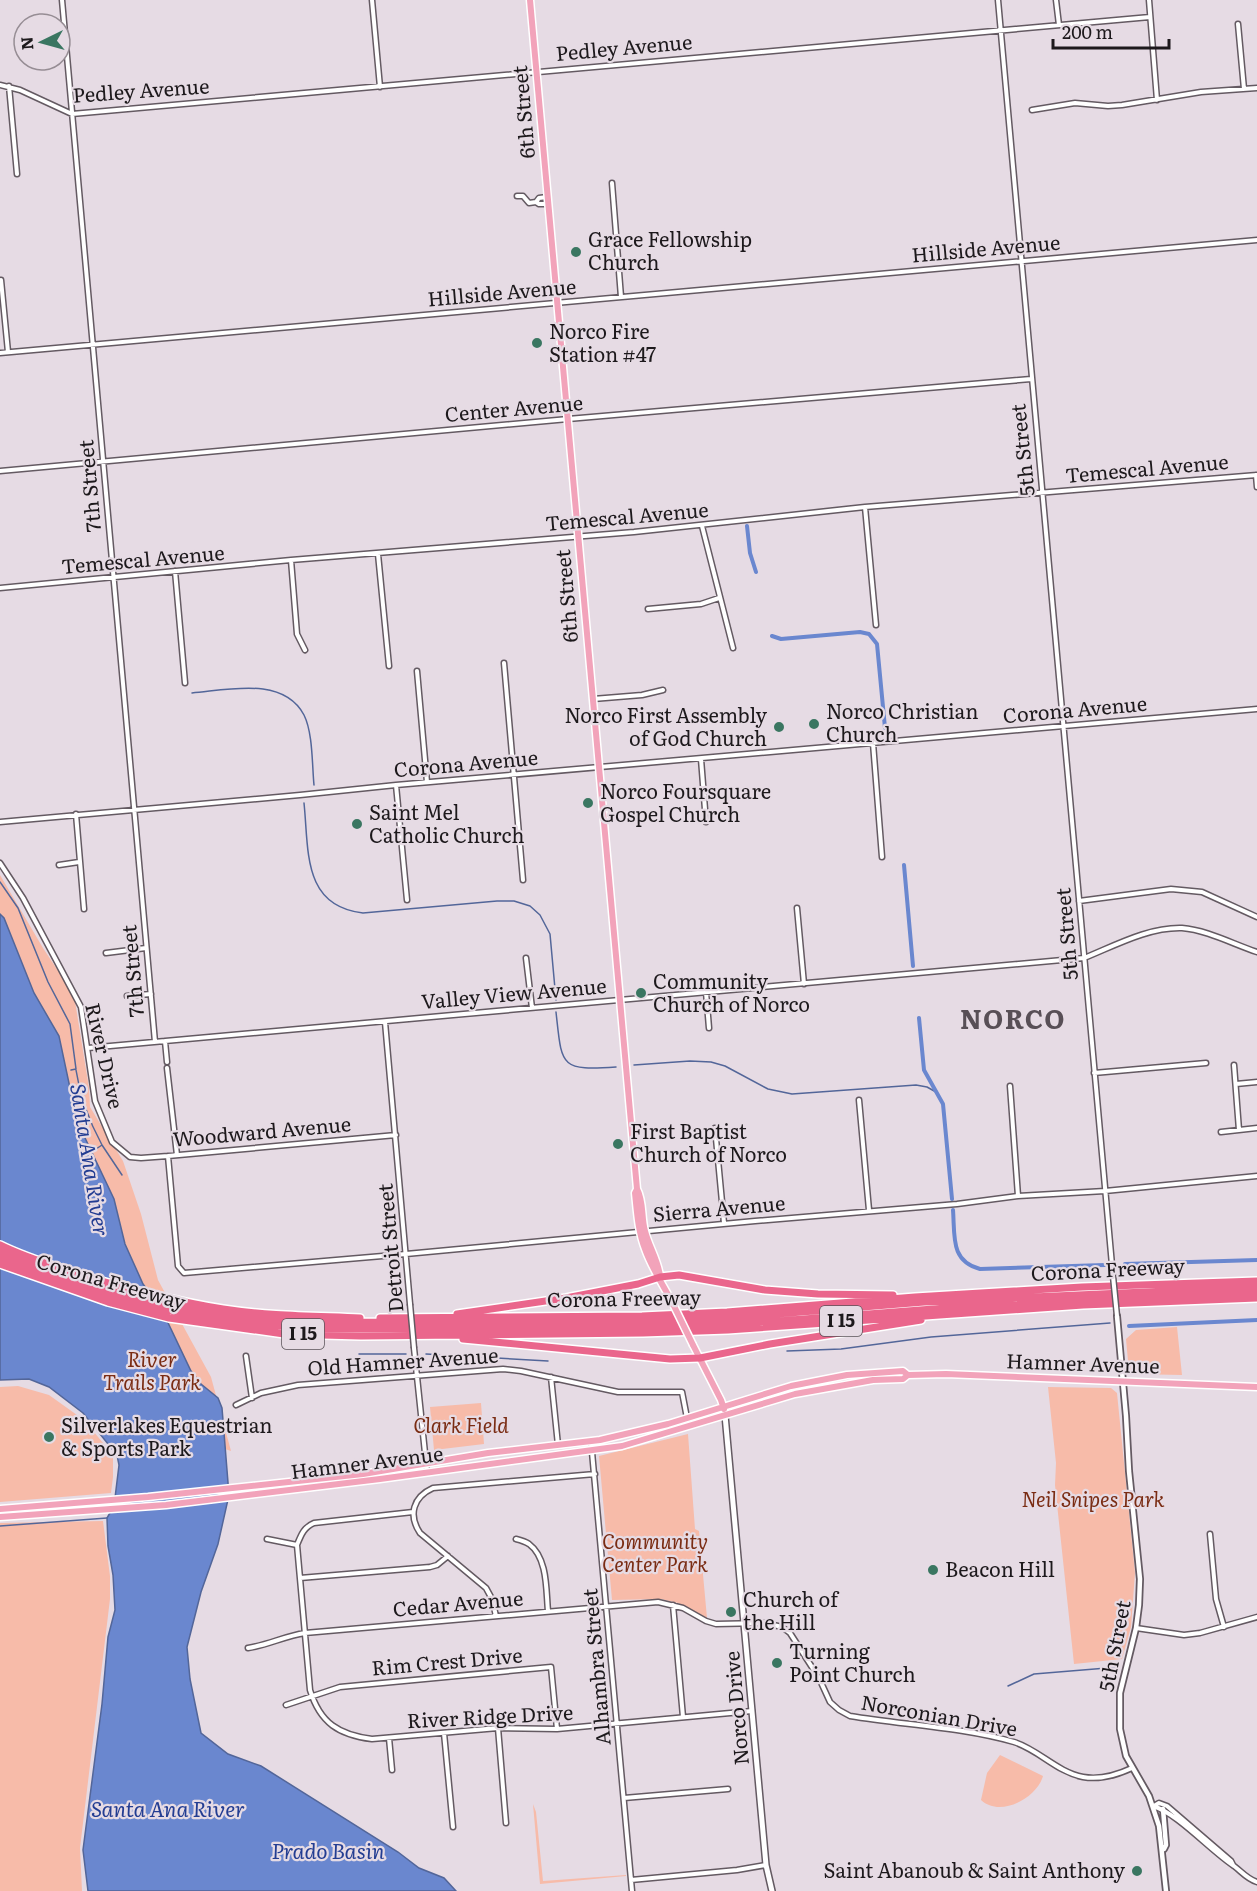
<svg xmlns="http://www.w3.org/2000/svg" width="1257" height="1891" font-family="Literata,serif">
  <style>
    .green { fill: #f7bba9 }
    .water { fill: #6a87cf; stroke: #536699; stroke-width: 1.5 }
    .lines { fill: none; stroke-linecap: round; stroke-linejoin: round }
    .stream { stroke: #536699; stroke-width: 1.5 }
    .canal { stroke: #6a87cf; stroke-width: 4 }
    .minor-casing { stroke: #645a62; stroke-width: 7 }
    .tertiary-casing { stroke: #645a62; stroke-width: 8 }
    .secondary-casing { stroke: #645a62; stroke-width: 8 }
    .primary-casing { stroke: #fff; stroke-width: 9 }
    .motorway-casing { stroke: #fff; stroke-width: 10 }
    .minor { stroke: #fff; stroke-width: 4 }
    .tertiary { stroke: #fff; stroke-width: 4.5 }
    .secondary { stroke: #fff; stroke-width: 5 }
    .primary { stroke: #f2a3ba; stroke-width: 6 }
    .motorway { stroke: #ea668c; stroke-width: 7 }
    .minor-bridge-casing { stroke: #645a62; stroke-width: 7; stroke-linecap: butt }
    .primary-bridge-casing { stroke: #fff; stroke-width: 9; stroke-linecap: butt }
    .minor-bridge { stroke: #fff; stroke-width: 4 }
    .primary-bridge { stroke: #f2a3ba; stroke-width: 6 }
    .poi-dot { fill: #3a7661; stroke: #e6dbe4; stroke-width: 2 }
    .labels { text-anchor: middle; stroke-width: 4.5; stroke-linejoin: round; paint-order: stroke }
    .shield { fill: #e6dbe4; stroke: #595358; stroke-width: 1.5 }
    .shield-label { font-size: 18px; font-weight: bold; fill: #1d191c }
    .street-label { font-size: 20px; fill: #1d191c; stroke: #e6dbe4 }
    .poi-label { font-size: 20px; fill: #1d191c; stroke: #e6dbe4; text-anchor: start }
    .park-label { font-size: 20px; font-style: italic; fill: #7a2c13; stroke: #e6dbe4 }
    .water-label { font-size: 21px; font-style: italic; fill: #233d92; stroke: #e6dbe4 }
    .district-label { font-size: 26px; font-weight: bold; letter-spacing: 1.5px; fill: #584f56; stroke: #e6dbe4 }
  </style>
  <rect width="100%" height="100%" fill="#e6dbe4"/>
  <path class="green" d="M0,875L43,948L74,995L89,1088L90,1107L123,1161L141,1214L158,1280L211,1377L231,1451L116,1412L0,987Z
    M1177,1327L1182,1375L1133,1374L1129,1372L1126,1339L1136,1330Z
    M18,1386L49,1395L84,1420L113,1455V1477L111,1493L0,1502V1387Z
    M1048,1387L1111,1388L1117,1393L1135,1573L1131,1627L1122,1659L1074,1664L1055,1485L1056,1463Z
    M481,1403L484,1444L434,1450L430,1407Z
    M688,1434L695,1529L699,1531L707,1618L678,1603L661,1599L612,1600L599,1456Z
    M103,1521L110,1576V1599L80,1848L82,1891H0V1523Z
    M1000,1755L1043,1776C1037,1798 1000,1818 981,1800L987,1773Z
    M533,1804L536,1812L543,1881L626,1875V1876L540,1884Z"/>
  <path class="water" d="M0,914L4,918L34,993L59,1036L77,1121L114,1199L125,1244L143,1284L160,1306L191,1371L201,1384L218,1398L222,1408L229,1495L218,1544L201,1592L187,1647L190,1679L201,1733L228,1754L261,1766L398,1852L419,1868L444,1878L456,1891H88L83,1850L102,1704L108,1637L115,1610L113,1575L108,1546L107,1518L114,1506L119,1465L117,1455L83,1413L49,1387L29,1379L0,1380Z"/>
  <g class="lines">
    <path class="stream" d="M192,693C228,690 283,676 304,715C313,733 312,765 314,785
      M304,803C309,850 302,906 363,913L497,901H514L530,906L540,915L550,934L556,1000
      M0,882L18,908L48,982L70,1024L76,1069L71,1070
      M556,1012C562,1066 559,1071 616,1067
      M634,1065L690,1061L711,1062L725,1066L768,1089L792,1094L916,1085L927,1087L936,1092
      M76,1070C80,1097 89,1121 102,1145
      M96,1149L102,1145L122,1175
      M787,1351L841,1349L931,1337L1110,1323
      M359,1354H406
      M426,1354L548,1361
      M0,1526L107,1518
      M1008,1686L1034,1674L1119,1667"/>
    <path class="canal" d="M747,526L750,553L756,572
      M772,636L781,639L860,632L869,634L877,644L885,728
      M904,865L913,966
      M919,1018L924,1070L943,1104L952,1199
      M953,1210C955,1236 950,1261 980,1269L1105,1265
      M1125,1264L1257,1260
      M1129,1326L1257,1320"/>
    <g class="minor-casing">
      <path id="minor" d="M62,0L155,1042
        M372,0L380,87
        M998,0L1113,1276
        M1056,0L1059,25
        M1149,0L1157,100
        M1238,24L1244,89
        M0,85L20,90L72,114L1150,17
        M9,86L17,174
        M1032,110L1075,103L1108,106L1122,105L1201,92L1257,88
        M612,183L621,297
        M517,196H523L529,203L536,202
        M547,197L539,198L536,202L539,204H548
        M1,280L8,352
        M0,353L1257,240
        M0,471L568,419L1031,379
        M1256,475L1257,487
        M865,507L876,625
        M702,526L733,648
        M378,554L389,666
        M291,560L297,634L305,650
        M175,571L185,683
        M0,588L291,560L634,532L865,507L1257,475
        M648,609L701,604L719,598
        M504,663L523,880
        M417,671L427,782
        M593,699L642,695L663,690
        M873,743L882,857
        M701,759L706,822
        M396,785L407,900
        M76,814L84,909
        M0,822L300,795L396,785L1257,709
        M0,863L23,898L81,1007L95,1101L112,1142L130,1157L141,1158L168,1156L396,1135
        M59,865L79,862
        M1079,901L1171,889L1202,892L1257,917
        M797,908L804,984
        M106,953L146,948
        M526,958L532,1008
        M706,992L709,1028
        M127,996L151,994
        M385,1022L410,1304
        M165,1041L167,1062
        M88,1048L1084,958C1114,946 1148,927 1182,928C1207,930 1233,944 1257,952
        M1234,1065L1239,1130
        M167,1068L177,1155
        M1094,1073L1206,1063
        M1236,1084L1257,1082
        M1010,1086L1018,1196
        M859,1100L869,1210
        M715,1128L724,1223
        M1221,1132L1257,1128
        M168,1156L178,1266L184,1273L406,1254L755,1221L957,1204L1018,1196L1105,1191L1257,1176
        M414,1348L427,1472
        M246,1356L252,1398
        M551,1377L558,1445
        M236,1405L261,1393L298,1385L503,1369L521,1371L618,1392H682L687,1418
        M591,1441L632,1891
        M413,1512L314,1523C304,1527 301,1535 297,1545L310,1690C320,1723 339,1735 372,1739L498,1728L557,1729L752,1711
        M1210,1534L1216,1599L1224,1627
        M267,1539L297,1545
        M516,1539C520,1540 526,1542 529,1544C548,1558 546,1591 548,1611
        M300,1578L430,1567L437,1565L448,1556
        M673,1605L683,1717
        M496,1616L492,1599L486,1588L420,1533C408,1515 413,1497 433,1488L595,1474
        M1136,1628L1184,1635L1200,1633L1257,1617
        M248,1648C268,1645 285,1636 305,1633L658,1602L683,1608L706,1621L716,1624L765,1623L782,1627L790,1633L819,1678L830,1702L839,1710L850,1716C904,1725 961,1727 1014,1742C1039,1750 1057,1772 1083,1777C1100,1780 1117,1775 1132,1768
        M286,1705L340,1687L551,1667L557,1729
        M498,1728L506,1823
        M444,1733L453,1827
        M389,1738L392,1770
        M624,1798L728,1789
        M1153,1806C1177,1813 1211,1851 1234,1866C1242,1872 1247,1879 1257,1882
        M1154,1806L1159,1803L1167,1806L1231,1861L1233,1865
        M631,1880L737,1870L766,1865"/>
    </g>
    <g class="tertiary-casing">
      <path id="tertiary" d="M1117,1316L1126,1416L1129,1471L1140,1579L1139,1605L1136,1628L1120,1693V1729L1126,1756L1149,1796L1159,1826L1166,1891
        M1163,1809L1166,1845L1164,1849"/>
    </g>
    <g class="secondary-casing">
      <path id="secondary" d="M725,1415L766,1865L772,1891"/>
    </g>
    <g class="primary-casing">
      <path id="primary" d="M530,0L636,1178L637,1189L635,1193C637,1212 638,1231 645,1249C652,1269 664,1286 673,1304
        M637,1189C644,1202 641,1217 645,1231C649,1247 658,1260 660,1276
        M693,1345L721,1400L724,1409
        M0,1509L148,1497L363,1474L488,1453L600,1440L668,1424L791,1386L847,1375L903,1371L908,1375L946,1374L1257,1387
        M0,1517L166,1505L380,1479L622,1446L795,1394L873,1380L903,1379L908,1375"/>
    </g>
    <g class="motorway-casing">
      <path id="motorway" d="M0,1245C26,1258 54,1266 81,1275C128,1289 175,1301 223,1309C268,1316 314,1316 360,1318
        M0,1251L83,1282L143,1299L203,1312L255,1318L309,1322L573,1323L702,1320L924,1302L1257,1287
        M0,1258L83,1289L150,1307L224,1321L310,1329L665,1327L765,1322L985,1305L1257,1293
        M0,1264L108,1302L169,1318L284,1334L361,1336L643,1333L728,1330L1083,1305L1257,1298
        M457,1314L566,1298L638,1284L660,1277L679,1275L765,1290L818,1294L893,1295
        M380,1318L642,1316L727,1312L915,1297L1082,1287L1257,1281
        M463,1339L670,1359L700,1358L770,1344L921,1320"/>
    </g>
    <use href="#minor" class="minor"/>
    <use href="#tertiary" class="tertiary"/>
    <use href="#secondary" class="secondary"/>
    <use href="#primary" class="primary"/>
    <use href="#motorway" class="motorway"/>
    <g class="minor-bridge-casing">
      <path id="minor-bridge" d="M1113,1276L1117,1316
        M410,1304L414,1348"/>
    </g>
    <g class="primary-bridge-casing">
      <path id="primary-bridge" d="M673,1304L693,1345"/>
    </g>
    <use href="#minor-bridge" class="minor-bridge"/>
    <use href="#primary-bridge" class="primary-bridge"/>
  </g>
  <g class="poi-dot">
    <circle cx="576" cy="252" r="6"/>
    <circle cx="537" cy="343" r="6"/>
    <circle cx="814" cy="724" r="6"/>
    <circle cx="779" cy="727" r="6"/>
    <circle cx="588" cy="803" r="6"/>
    <circle cx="357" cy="824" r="6"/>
    <circle cx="641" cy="993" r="6"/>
    <circle cx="618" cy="1144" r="6"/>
    <circle cx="49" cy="1437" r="6"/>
    <circle cx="933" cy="1570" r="6"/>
    <circle cx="731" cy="1612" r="6"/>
    <circle cx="777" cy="1663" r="6"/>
    <circle cx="1137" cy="1871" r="6"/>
  </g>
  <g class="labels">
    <g class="shield">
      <rect x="820" y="1306" width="42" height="30" rx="4.5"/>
      <rect x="282" y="1319" width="42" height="30" rx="4.5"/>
    </g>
    <g class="shield-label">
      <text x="841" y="1327">I 15</text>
      <text x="303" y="1340">I 15</text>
    </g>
    <g class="street-label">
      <text transform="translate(624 48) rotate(-5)" y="7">Pedley Avenue</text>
      <text transform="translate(141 91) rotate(-4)" y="7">Pedley Avenue</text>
      <text transform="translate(524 112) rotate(-95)" y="7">6th Street</text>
      <text transform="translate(986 249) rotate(-5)" y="7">Hillside Avenue</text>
      <text transform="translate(502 293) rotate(-5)" y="7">Hillside Avenue</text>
      <text transform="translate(514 409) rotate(-5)" y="7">Center Avenue</text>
      <text transform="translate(1023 450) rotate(-96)" y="7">5th Street</text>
      <text transform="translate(1147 469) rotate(-5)" y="7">Temescal Avenue</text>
      <text transform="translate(90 486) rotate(-95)" y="7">7th Street</text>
      <text transform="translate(627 517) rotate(-5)" y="7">Temescal Avenue</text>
      <text transform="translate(143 560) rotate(-5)" y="7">Temescal Avenue</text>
      <text transform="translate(567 596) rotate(-95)" y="7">6th Street</text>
      <text transform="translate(1075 710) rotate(-5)" y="7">Corona Avenue</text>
      <text transform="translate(466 764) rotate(-5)" y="7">Corona Avenue</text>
      <text transform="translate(1067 934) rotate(-95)" y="7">5th Street</text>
      <text transform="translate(133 971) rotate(-95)" y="7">7th Street</text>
      <text transform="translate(514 994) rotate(-5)" y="7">Valley View Avenue</text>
      <text transform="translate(104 1056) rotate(77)" y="7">River Drive</text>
      <text transform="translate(262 1132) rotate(-5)" y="7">Woodward Avenue</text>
      <text transform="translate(719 1209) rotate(-5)" y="7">Sierra Avenue</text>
      <text transform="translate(391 1248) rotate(-95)" y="7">Detroit Street</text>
      <text transform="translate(1108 1270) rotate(-3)" y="7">Corona Freeway</text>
      <text transform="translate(111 1282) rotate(16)" y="7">Corona Freeway</text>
      <text transform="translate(624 1299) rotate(-1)" y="7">Corona Freeway</text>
      <text transform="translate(403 1362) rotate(-4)" y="7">Old Hamner Avenue</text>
      <text transform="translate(1083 1364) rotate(2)" y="7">Hamner Avenue</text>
      <text transform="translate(367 1463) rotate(-7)" y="7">Hamner Avenue</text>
      <text transform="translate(458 1604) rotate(-5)" y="7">Cedar Avenue</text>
      <text transform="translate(1115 1646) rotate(-79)" y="7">5th Street</text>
      <text transform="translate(447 1662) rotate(-5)" y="7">Rim Crest Drive</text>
      <text transform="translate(597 1667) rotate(-95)" y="7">Alhambra Street</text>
      <text transform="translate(737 1708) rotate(-95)" y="7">Norco Drive</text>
      <text transform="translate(939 1716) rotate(10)" y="7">Norconian Drive</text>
      <text transform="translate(490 1717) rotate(-3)" y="7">River Ridge Drive</text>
    </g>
    <g class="poi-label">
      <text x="588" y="247">Grace Fellowship<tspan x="588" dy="23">Church</tspan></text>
      <text x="549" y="339">Norco Fire<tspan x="549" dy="23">Station #47</tspan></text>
      <text x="826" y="719">Norco Christian<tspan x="826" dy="23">Church</tspan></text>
      <text x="767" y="723" text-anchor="end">Norco First Assembly<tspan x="767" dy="23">of God Church</tspan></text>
      <text x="600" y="799">Norco Foursquare<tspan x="600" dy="23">Gospel Church</tspan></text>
      <text x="369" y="820">Saint Mel<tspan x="369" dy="23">Catholic Church</tspan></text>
      <text x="653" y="989">Community<tspan x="653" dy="23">Church of Norco</tspan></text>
      <text x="630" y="1139">First Baptist<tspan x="630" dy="23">Church of Norco</tspan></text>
      <text x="61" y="1433">Silverlakes Equestrian<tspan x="61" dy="23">&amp; Sports Park</tspan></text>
      <text x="945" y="1577">Beacon Hill</text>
      <text x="743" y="1607">Church of<tspan x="743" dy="23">the Hill</tspan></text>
      <text x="789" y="1659">Turning<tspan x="789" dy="23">Point Church</tspan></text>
      <text x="1125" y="1878" text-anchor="end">Saint Abanoub &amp; Saint Anthony</text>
    </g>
    <g class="park-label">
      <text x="152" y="1367">River<tspan x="152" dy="23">Trails Park</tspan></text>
      <text x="461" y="1433">Clark Field</text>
      <text x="1093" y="1507">Neil Snipes Park</text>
      <text x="655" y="1549">Community<tspan x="655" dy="23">Center Park</tspan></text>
    </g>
    <g class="water-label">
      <text transform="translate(89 1160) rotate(81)" y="7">Santa Ana River</text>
      <text x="168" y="1817">Santa Ana River</text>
      <text x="328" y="1859">Prado Basin</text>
    </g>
    <g class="district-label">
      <text x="1013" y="1029">NORCO</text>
    </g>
  </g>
  <g transform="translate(42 42) rotate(265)"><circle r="28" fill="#e6dbe4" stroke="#968d94" stroke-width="1.5"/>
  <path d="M0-4.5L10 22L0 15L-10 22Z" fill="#3a7661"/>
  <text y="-9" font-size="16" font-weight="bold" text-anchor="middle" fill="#1d191c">N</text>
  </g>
  <path d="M1053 39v9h116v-9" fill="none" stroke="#1d191c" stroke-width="3"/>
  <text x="1062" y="39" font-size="18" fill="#1d191c" stroke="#e6dbe4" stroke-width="4.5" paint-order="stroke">200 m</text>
</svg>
